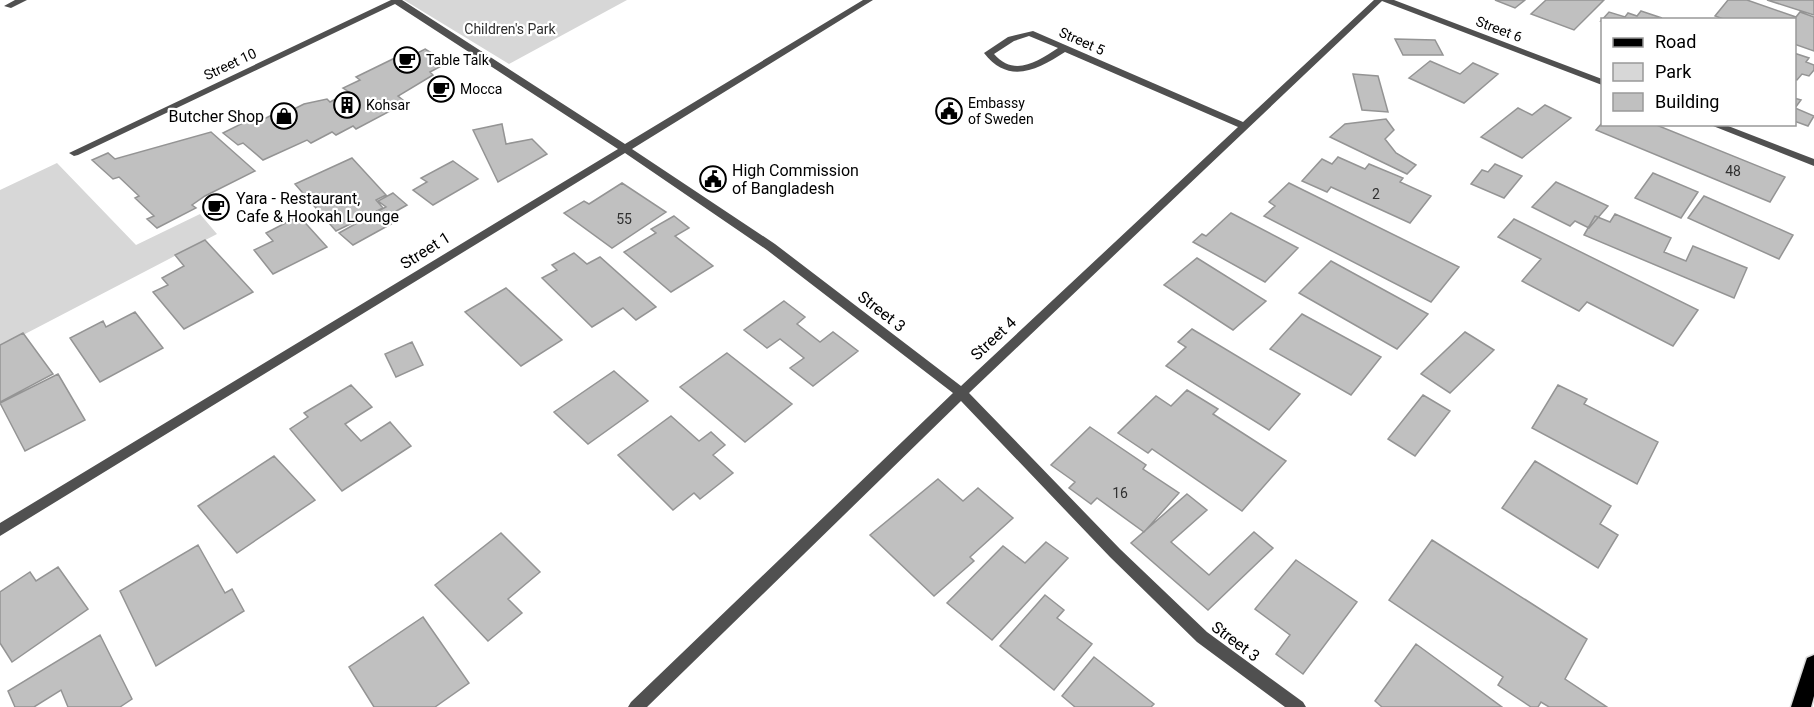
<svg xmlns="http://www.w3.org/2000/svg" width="1814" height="707" font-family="Roboto,sans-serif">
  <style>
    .green { fill: #d7d7d7 }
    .building { fill: #c0c0c0; stroke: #949494; stroke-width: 1.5 }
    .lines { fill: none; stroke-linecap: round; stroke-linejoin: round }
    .primary-casing { stroke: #dbdbdb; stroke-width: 3 }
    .street { fill: #505050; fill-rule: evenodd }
    .primary { fill: #000; fill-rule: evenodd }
    .labels { text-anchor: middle; stroke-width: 4.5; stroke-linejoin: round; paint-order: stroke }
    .far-park-label { font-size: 14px; fill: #2e2e2e; stroke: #fff }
    .far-street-label { font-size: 14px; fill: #000; stroke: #fff }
    .far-poi-label { font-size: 14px; fill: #000; stroke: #fff; text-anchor: start }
    .number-label { font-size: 14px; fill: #303030 }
    .poi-label { font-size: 16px; fill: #000; stroke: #fff; text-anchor: start }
    .street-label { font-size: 16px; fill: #000; stroke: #fff }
  </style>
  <rect width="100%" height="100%" fill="#fff"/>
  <path class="green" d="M404,0H627L509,64Z
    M57,163L136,245L200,214L217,234L0,347V190Z"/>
  <path class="building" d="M1495,0H1525L1515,8Z
    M1546,0H1604L1574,30L1531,14Z
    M1728,0H1747L1796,17L1800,12L1814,17V51L1794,44V20H1726L1715,16Z
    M1767,0H1814V15Z
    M1641,11L1662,18L1601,21L1609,12L1625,17L1628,13L1637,16Z
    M1395,39L1435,40L1443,55H1403Z
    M425,49L447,63L430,72L433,75L398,96L403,100L390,106L394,109L356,129L353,126L336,135L332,132L311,143L307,140L263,160L243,143L238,145L223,133L259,115L264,119L282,110L286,113L304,104L327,99L330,102L349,92L343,88L360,80L356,77L397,57L402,61Z
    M1794,53L1809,58L1806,62L1814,65V70L1809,76L1802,74L1797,80L1794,79Z
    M1430,61L1460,74L1473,63L1498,74L1464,103L1409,78Z
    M1353,74L1378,76L1388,112L1362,110Z
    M1794,98L1801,100L1795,108L1814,116L1808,126L1794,121Z
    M1545,105L1571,118L1522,158L1481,137L1518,108L1532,115Z
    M1386,119L1394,130L1385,139L1396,153L1416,165L1407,174L1330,137L1345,124Z
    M1602,123L1654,124L1785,177L1770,202L1596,130Z
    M502,124L506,144L532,139L547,154L498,182L473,130Z
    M211,132L255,171L205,196L192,205L196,208L157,228L147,219L154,216L135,198L139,196L119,177L113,179L92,160L108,153L115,159Z
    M1338,157L1365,169L1369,164L1403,178L1400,182L1431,196L1410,223L1331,187L1327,192L1302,181L1322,159L1332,164Z
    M352,158L386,195L376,200L383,208L336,231L295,184Z
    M453,161L478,179L433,205L413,190L427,182L421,178Z
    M1495,164L1522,176L1504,198L1471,184L1482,170L1488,172Z
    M1653,173L1698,192L1681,218L1635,198Z
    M1556,182L1608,206L1589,228L1575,221L1570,226L1532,207Z
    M622,183L666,212L612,248L564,213L584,201L589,204Z
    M1289,183L1459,267L1431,302L1264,216L1275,206L1269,202Z
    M393,193L407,205L384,218L391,224L353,245L339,233L386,207L378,201Z
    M1704,196L1793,235L1779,259L1688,218Z
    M1231,213L1298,248L1265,282L1193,242L1202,234L1206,236Z
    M1615,214L1671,238L1664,252L1686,261L1693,246L1747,268L1734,298L1584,235L1595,216L1610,222Z
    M299,216L327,247L273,274L254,250L273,241L266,233Z
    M674,216L689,228L675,236L713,266L671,292L624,252L656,233L651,229Z
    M1514,219L1698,310L1673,346L1587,302L1579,311L1522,281L1541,259L1498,237Z
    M205,240L253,292L184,329L153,292L168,285L162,278L184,266L175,255Z
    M574,253L587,264L600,257L656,307L636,320L623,308L592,327L542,278L557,270L552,265Z
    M1197,258L1266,301L1233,330L1164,285Z
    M1331,261L1428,314L1397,349L1299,293Z
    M506,288L562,340L521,366L465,312Z
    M784,301L805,317L797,324L820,342L833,332L858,351L813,386L790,368L804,358L780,339L767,348L744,330Z
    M135,312L163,348L100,382L70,338L103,321L106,327Z
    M1302,314L1381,357L1351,395L1270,349Z
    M1192,329L1300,394L1269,430L1166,366L1186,347L1178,342Z
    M1465,332L1494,350L1450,393L1421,374Z
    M23,333L53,374L0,402V345Z
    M412,342L423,365L396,377L385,354Z
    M727,353L792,404L745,442L680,387Z
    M614,371L648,401L588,444L554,412Z
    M58,374L85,420L25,451L0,403Z
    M351,385L372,407L345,424L361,441L390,422L411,446L342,491L290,429L308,417L304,413Z
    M1558,385L1587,399L1584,404L1658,442L1637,484L1532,428Z
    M1187,390L1218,409L1213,414L1286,461L1242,511L1152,449L1148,453L1118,433L1156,396L1171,406Z
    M1423,395L1450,411L1415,456L1388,439Z
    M671,416L699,441L711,432L725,445L713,455L733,473L700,499L694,493L673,510L618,455Z
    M1090,427L1146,465L1143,469L1179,493L1144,532L1097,498L1091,504L1069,488L1075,482L1051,465Z
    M274,456L315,500L237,553L198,506Z
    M1535,461L1611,506L1600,524L1618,535L1598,568L1502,508Z
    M938,479L963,501L978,488L1013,518L970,557L974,561L934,596L870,535Z
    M1187,494L1207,510L1171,542L1209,575L1254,532L1273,548L1208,610L1131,543Z
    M501,533L540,572L508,599L522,613L488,641L435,585Z
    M1432,540L1587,639L1565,679L1607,707H1549L1541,702L1538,707H1531L1498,685L1503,677L1389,600Z
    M1046,542L1068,558L992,640L947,603L1003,546L1025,563Z
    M198,545L225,593L232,589L244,611L156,666L120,591Z
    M1296,560L1357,602L1303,674L1276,654L1290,635L1255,609Z
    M58,567L88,609L12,662L0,643V592L30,572L36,581Z
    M1045,595L1064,610L1057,618L1092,644L1054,690L1000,646Z
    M423,617L469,683L435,707H374L349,667Z
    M100,635L132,699L120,707H68L61,690L34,707H15L8,691Z
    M1416,644L1502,707H1382L1375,701Z
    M1094,657L1154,704L1151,707H1075L1062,696Z"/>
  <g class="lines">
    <g class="primary-casing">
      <path id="primary" d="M1814,655V696L1811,707H1791L1807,658Z"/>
    </g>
    <path class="street" d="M15,0H27L11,8L4,6Z
      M391,0H402L625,144L863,0H873L632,149L775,244L961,386L1238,127L1065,52C1037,70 1009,85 984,53L1008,37L1033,31L1243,122L1374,0H1394L1602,79V85L1382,1L969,393L1120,549L1207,632L1303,702L1306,707H1285L1197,642L1110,557L961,401L647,707H628L631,702L953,393L767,250L625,153L0,536V523L618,149L395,4L78,155L74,156L69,153ZM1029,36L1058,48C1037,62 1014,77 994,54L1014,41Z
      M1708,124H1723L1814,159V166Z"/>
    <use href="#primary" class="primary"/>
  </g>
  <defs>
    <g id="cafe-ring" transform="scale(1.35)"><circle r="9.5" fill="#fff" stroke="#000" stroke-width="1.5"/><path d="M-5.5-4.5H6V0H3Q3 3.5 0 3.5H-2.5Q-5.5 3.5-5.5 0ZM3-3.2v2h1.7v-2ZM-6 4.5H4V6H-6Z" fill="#000"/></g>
    <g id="building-ring" transform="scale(1.35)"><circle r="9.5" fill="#fff" stroke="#000" stroke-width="1.5"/><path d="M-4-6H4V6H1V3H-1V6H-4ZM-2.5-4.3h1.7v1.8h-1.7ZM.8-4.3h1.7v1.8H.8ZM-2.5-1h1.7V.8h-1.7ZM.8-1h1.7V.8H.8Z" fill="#000"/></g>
    <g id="civic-ring" transform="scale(1.35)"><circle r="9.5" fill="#fff" stroke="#000" stroke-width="1.5"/><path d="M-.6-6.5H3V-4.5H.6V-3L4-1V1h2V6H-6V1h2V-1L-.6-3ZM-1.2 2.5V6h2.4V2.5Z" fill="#000"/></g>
    <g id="shop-ring" transform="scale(1.35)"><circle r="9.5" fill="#fff" stroke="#000" stroke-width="1.5"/><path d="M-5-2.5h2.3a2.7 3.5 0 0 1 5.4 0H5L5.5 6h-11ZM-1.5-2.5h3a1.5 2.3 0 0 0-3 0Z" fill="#000"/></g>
  </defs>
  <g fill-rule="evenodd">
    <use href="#cafe-ring" x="407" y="60"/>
    <use href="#cafe-ring" x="441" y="89"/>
    <use href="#building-ring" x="347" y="105"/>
    <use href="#civic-ring" x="949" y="111"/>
    <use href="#shop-ring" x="284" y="116"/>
    <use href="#civic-ring" x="713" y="179"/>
    <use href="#cafe-ring" x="216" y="207"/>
  </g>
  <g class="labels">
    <g class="far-park-label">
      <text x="510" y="34">Children's Park</text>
    </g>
    <g class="far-street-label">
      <text transform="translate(1499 29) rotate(21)" y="5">Street 6</text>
      <text transform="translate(1082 41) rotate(24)" y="5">Street 5</text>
      <text transform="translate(230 64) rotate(-25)" y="5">Street 10</text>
    </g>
    <g class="far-poi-label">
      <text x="426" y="65">Table Talk</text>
      <text x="460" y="94">Mocca</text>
      <text x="968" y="108">Embassy<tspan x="968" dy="16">of Sweden</tspan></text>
      <text x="366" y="110">Kohsar</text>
    </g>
    <g class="number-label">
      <text x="1733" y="176">48</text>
      <text x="1376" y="199">2</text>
      <text x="624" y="224">55</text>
      <text x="1120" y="498">16</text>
    </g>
    <g class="poi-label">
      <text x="264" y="122" text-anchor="end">Butcher Shop</text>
      <text x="732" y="176">High Commission<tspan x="732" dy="18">of Bangladesh</tspan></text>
      <text x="236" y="204">Yara - Restaurant,<tspan x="236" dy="18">Cafe &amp; Hookah Lounge</tspan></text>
    </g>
    <g class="street-label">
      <text transform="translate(425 250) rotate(-32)" y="6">Street 1</text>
      <text transform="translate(882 311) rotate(38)" y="6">Street 3</text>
      <text transform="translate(993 338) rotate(-43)" y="6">Street 4</text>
      <text transform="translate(1236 641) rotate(37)" y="6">Street 3</text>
    </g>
  </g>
  <rect x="1601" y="18" width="195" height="108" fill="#ffffff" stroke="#999999" stroke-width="1.5"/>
  <rect x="1613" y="38" width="30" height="9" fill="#000000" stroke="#999999" stroke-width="1.5"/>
  <text x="1655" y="48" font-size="18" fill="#000000">Road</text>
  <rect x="1613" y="63" width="30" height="18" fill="#d7d7d7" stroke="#999999" stroke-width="1.5"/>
  <text x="1655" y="78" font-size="18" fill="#000000">Park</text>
  <rect x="1613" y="93" width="30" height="18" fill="#c0c0c0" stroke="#999999" stroke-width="1.5"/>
  <text x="1655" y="108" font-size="18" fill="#000000">Building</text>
</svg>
